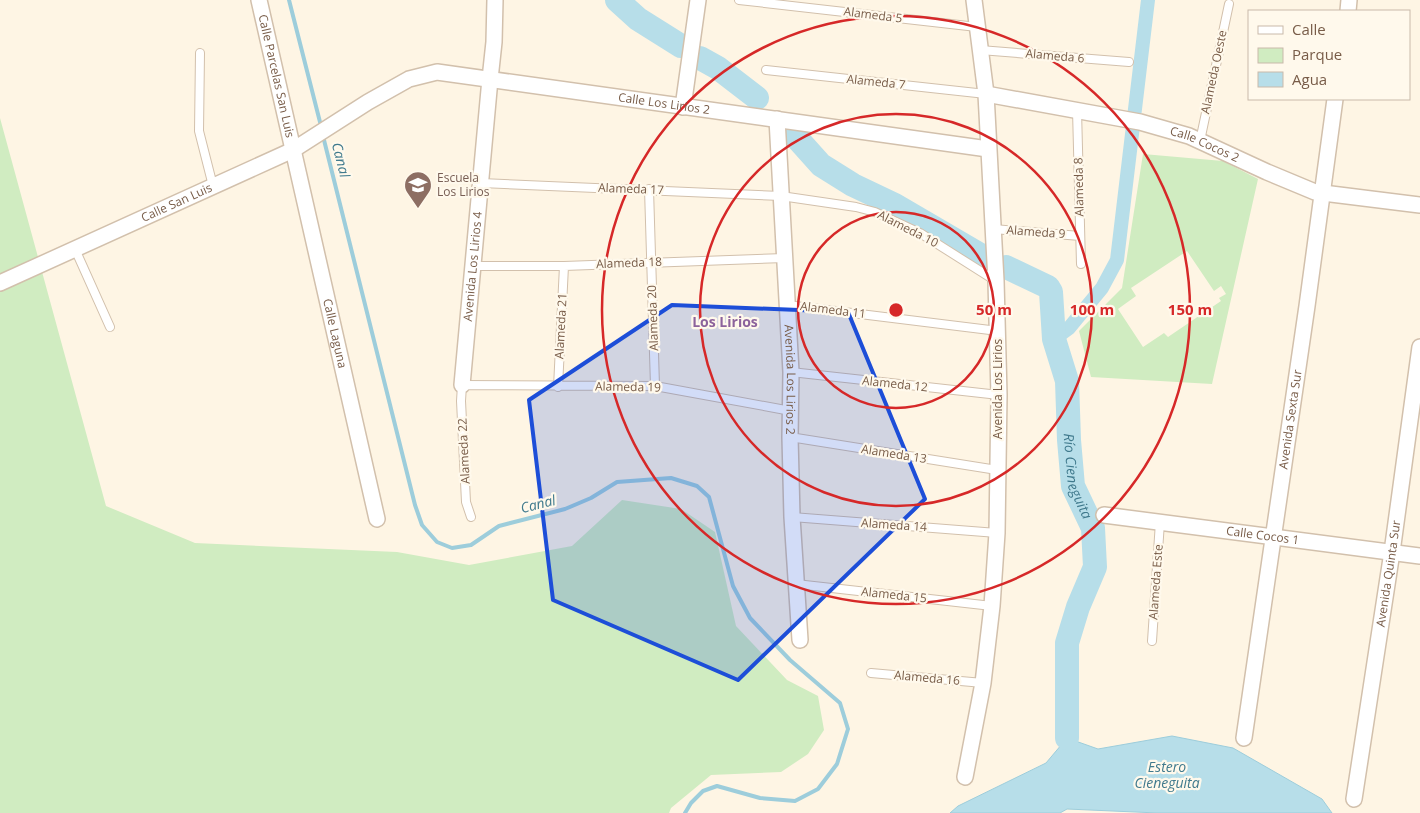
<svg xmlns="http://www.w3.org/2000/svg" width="1420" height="813" font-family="'Open Sans',sans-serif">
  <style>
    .green { fill: #d0ecc1; fill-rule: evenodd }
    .water { fill: #b7dee9; stroke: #9dcddb }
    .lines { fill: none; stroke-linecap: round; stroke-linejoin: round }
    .stream { stroke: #9dcddb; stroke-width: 4 }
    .canal { stroke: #b7dee9; stroke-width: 14 }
    .river { stroke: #b7dee9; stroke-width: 24 }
    .service-casing { stroke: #d2c0ac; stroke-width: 10 }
    .minor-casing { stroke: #d2c0ac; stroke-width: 18 }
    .service { stroke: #fff; stroke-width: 8 }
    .minor { stroke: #fff; stroke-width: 15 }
    .marked { fill: #1d4ed8; fill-opacity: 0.2; stroke: #1d4ed8; stroke-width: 4; stroke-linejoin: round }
    .ring { fill: none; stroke: #d62828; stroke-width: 2.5 }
    .labels { text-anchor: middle; stroke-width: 4.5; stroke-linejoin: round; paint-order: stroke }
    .street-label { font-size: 12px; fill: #785c48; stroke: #fff9ec }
    .education-label { font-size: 12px; fill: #785e54; stroke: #fff9ec; text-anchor: start }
    .water-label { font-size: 14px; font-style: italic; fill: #407a8d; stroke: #fff9ec }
    .neighbourhood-label { font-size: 14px; font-weight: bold; fill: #8c639c; stroke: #fff9ec }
    .centre { fill: #d62828; stroke: #fff9ec; stroke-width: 2.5 }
    .ring-label { font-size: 15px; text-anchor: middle; font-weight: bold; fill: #d62828; stroke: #fff9ec; stroke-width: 4.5; stroke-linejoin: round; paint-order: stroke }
  </style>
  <rect width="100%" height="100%" fill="#fef5e4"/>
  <path class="green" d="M0,118L106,506L195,543L397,552L469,565L572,546L622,500L681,509L715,532L736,626L787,680L818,696L824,730L808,754L781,772L711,775L671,808L669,813H0Z
    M1143,154L1223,161L1258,179L1212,384L1091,377L1079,331L1122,288ZM1187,251L1214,291L1221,286L1226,294L1219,298L1221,301L1168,337L1164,333L1143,347L1118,309L1136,296L1131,288Z"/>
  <path class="water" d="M1172,736L1233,748L1322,799L1332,813H1158L1067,809L1060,813H950L958,806L1046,763L1067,738L1098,749Z"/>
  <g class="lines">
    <path class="stream" d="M289,0L321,126
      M323,136L415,505L422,525L437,542L452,548L471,545L499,526L565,509L591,498L617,482L671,478L697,486L709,497L733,586L750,618L790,660L840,703L848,729L837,764L818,789L795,801L760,798L717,786L703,791L691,803L685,813"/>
    <path class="canal" d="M1054,339L1069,328L1102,288L1117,260L1148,0"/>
    <g class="river">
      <path d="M617,0L638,19L681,46"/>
      <path d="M700,58L718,68L757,98"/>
      <path d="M795,136L821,165L853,185L895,205L984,257"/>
      <path id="s1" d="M1006,267L1048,287L1051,292L1054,339L1067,381L1069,440L1073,486L1093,528L1095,567L1078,607L1067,643V738"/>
    </g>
    <g class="service-casing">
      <path id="service" d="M739,0L977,27
        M980,50L1129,62
        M200,53L199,131L213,186
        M766,70L986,94
        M1077,110L1081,264
        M1200,141L1229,4
        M481,183L781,196L856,207L875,212L920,233L996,281
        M649,189L655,386
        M993,229L1080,236
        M75,249L110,327
        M473,266H564L785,258
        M787,305L998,331
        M791,372L999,395
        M558,387L564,266
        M790,437L997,470
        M471,517L466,502L461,401L462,385L655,386L791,411
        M792,517L997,533
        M796,584L992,606
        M1152,641L1160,522
        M871,673L983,683"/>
    </g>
    <g class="minor-casing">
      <g id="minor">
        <path id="s2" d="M259,0L377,519"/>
        <path d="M1348,11L1349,0"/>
        <path id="s3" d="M986,94L1140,122L1189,136L1267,172L1315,192L1420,205"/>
        <path d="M683,107L698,0"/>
        <path id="s4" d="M777,119L791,372L790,437L792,517L800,640"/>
        <path id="s5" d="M0,283L293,150L368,102L409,79L437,72L988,149"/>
        <path id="s6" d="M462,385L490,79L494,42L495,0"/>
        <path id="s7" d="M1104,515L1420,556"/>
        <path id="s8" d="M1244,738L1307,306L1335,99"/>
        <path d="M965,777L983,683L992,606L997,533L999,395L996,281L986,94L974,0"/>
        <path id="s9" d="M1354,799L1392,552L1420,347"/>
      </g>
    </g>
    <use href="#service" class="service"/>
    <use href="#minor" class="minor"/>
  </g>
  <path class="marked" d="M672,305L848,312L925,499L738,680L553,600L529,400Z"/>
  <g class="ring">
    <circle cx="896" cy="310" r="98"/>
    <circle cx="896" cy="310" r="196"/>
    <circle cx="896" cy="310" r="294"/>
  </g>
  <defs>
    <g id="school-pin" transform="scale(1.4375)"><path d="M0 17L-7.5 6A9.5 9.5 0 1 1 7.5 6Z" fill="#8d6e63" stroke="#fff9ec"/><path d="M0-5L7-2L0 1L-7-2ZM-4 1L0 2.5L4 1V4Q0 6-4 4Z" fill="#fff"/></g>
  </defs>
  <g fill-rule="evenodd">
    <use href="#school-pin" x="418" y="185"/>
  </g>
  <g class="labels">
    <g class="street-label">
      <text transform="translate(873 15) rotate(7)" y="4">Alameda 5</text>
      <text transform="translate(1055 56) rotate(5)" y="4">Alameda 6</text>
      <text transform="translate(1214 72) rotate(-78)" y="4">Alameda Oeste</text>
      <text dy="4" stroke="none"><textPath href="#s2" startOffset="78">Calle Parcelas San Luis</textPath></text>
      <text transform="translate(876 82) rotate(6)" y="4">Alameda 7</text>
      <text dy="4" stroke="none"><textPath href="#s5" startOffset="716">Calle Los Lirios 2</textPath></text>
      <text dy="4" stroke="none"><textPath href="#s3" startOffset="225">Calle Cocos 2</textPath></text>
      <text transform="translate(1079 187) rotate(-91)" y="4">Alameda 8</text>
      <text transform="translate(631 189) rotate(2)" y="4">Alameda 17</text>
      <text dy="4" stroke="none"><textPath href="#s5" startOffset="194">Calle San Luis</textPath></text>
      <text transform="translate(908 229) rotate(27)" y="4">Alameda 10</text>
      <text transform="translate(1036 232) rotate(4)" y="4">Alameda 9</text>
      <text transform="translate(629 263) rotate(-2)" y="4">Alameda 18</text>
      <text dy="4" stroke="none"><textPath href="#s6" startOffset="119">Avenida Los Lirios 4</textPath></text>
      <text transform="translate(833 310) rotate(7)" y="4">Alameda 11</text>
      <text transform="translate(653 318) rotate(-92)" y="4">Alameda 20</text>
      <text transform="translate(561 326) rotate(-87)" y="4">Alameda 21</text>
      <text dy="4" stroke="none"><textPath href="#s2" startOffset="342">Calle Laguna</textPath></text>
      <text dy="4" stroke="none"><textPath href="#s4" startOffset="261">Avenida Los Lirios 2</textPath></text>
      <text transform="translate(895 384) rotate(6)" y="4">Alameda 12</text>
      <text transform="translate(628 387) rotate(1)" y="4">Alameda 19</text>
      <text transform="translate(998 389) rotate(-90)" y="4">Avenida Los Lirios</text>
      <text dy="4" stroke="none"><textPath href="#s8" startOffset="322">Avenida Sexta Sur</textPath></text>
      <text transform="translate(464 451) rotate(-93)" y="4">Alameda 22</text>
      <text transform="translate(894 454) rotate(9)" y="4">Alameda 13</text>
      <text transform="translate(894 525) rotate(4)" y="4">Alameda 14</text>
      <text dy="4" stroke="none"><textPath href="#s7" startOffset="160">Calle Cocos 1</textPath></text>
      <text dy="4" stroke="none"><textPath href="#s9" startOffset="228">Avenida Quinta Sur</textPath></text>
      <text transform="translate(1156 582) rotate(-86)" y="4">Alameda Este</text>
      <text transform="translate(894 595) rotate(6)" y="4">Alameda 15</text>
      <text transform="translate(927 678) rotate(5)" y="4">Alameda 16</text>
    </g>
    <g class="education-label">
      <text x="437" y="182">Escuela<tspan x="437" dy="14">Los Lirios</tspan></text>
    </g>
    <g class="water-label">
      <text transform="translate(341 160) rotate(76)" y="5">Canal</text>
      <text dy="5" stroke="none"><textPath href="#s1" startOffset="240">Río Cieneguita</textPath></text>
      <text transform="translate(538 504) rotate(-14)" y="5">Canal</text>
      <text x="1167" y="772">Estero<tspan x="1167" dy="16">Cieneguita</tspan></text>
    </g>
    <g class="neighbourhood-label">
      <text x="725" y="327">Los Lirios</text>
    </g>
  </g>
  <circle cx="896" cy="310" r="8" class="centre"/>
  <g class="ring-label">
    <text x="994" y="315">50 m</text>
    <text x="1092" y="315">100 m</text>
    <text x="1190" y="315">150 m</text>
  </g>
  <rect x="1248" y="10" width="162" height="90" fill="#fff9ec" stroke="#c9baaa"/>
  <rect x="1258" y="26" width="25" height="8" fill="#ffffff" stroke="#c9baaa"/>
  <text x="1292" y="35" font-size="15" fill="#785c48">Calle</text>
  <rect x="1258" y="48" width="25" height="15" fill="#d0ecc1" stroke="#c9baaa"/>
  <text x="1292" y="60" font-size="15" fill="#785c48">Parque</text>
  <rect x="1258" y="72" width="25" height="15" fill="#b7dee9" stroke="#c9baaa"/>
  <text x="1292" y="85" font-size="15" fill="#785c48">Agua</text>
</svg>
